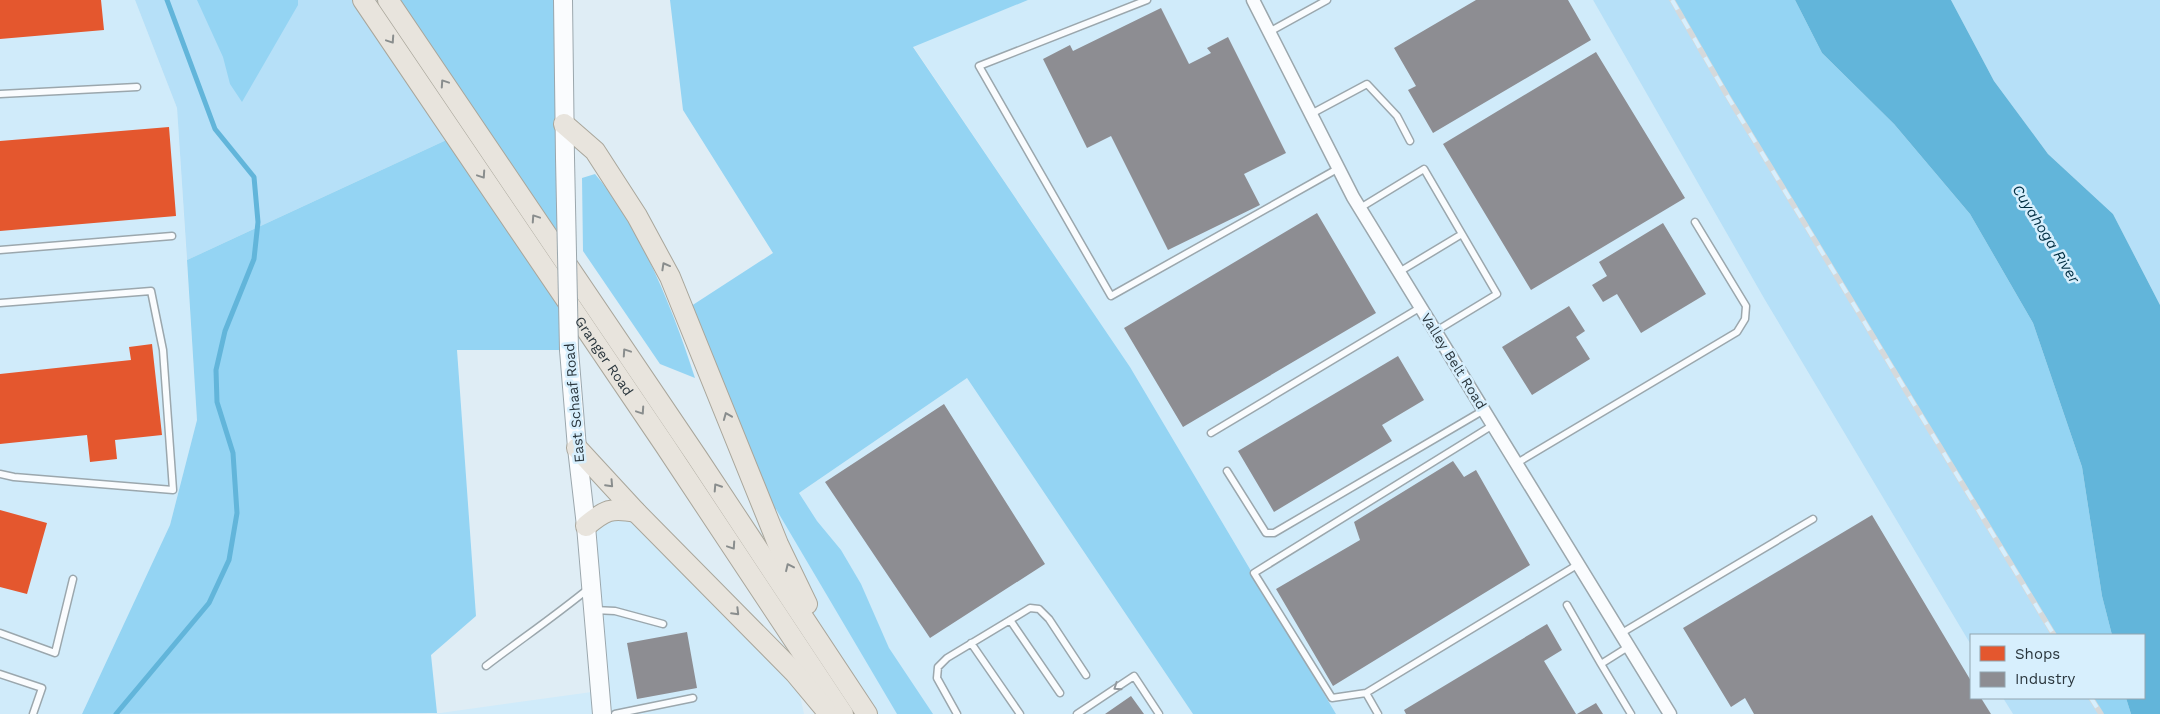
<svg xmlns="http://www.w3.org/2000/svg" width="2160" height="714" font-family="'Work Sans',sans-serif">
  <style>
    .built { fill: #d0ebfa }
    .green { fill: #b6e0f8 }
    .forest { fill: #94d4f3 }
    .water { fill: #62b5da }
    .shops { fill: #e4572e }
    .industry { fill: #8d8d92 }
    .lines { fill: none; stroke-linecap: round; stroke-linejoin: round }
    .stream { stroke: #62b5da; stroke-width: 5 }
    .lane-casing { stroke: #9ba7ad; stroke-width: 9 }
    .street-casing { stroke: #9ba7ad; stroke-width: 15 }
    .secondary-casing { stroke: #9ba7ad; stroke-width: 20 }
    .primary-casing { stroke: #a9a69b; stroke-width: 22 }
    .lane { stroke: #fafcfe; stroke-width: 6 }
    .street { stroke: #fafcfe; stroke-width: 12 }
    .secondary { stroke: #fafcfe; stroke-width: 18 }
    .primary { stroke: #e8e4dd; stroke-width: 20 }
    .rail-casing { stroke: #d5d9db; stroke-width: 5.5 }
    .rail { stroke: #d7effd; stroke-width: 4; stroke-dasharray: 11; stroke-linecap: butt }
    .secondary-bridge-casing { stroke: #9ba7ad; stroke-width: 20; stroke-linecap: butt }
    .secondary-bridge { stroke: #fafcfe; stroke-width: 18 }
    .oneway { stroke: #898d8d }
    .oneway2 { stroke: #92999e }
    .labels { text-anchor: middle; stroke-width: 5; stroke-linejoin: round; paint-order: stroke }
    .street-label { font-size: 14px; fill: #2a363d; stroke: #d7effd }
    .water-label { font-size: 15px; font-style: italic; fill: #002e42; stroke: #d7effd }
  </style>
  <rect width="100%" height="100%" fill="#dfedf5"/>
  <path class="built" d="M0,0H135L177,108L197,420L170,525L82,714H0Z
    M1028,0H1593L1765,300L1971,645V698H2003L2013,714H1336L1130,367L913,46Z
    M967,378L1193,714H867L850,688L793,576L767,515Z
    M619,508L795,673L804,714H433L599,691L586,526Z"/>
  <path class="green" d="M135,0H363L455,136L187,260L177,108Z
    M1593,0H1672L1728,97L2054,635H1971V645L1765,300Z
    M1951,0H2160V305L2113,214L2048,154L1994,81Z
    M2003,698H2091L2101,714H2013Z"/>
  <path class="forest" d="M197,0H298V5L242,102L230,84L223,57Z
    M388,0H563L567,264Z
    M670,0H1028L913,47L1130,367L1336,714H1193L967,378L799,493L817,521L841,550L861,584L889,648L933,714H897L776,509L767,515L685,310L773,253L683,110Z
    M1672,0H1795L1822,53L1894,124L1970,214L2033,323L2082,467L2102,596L2112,635H2054L1728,97Z
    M455,136L568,300L569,350H457L476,616L431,655L437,713L82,714L170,525L197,420L187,260Z
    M595,174C640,226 674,312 695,378L660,364L583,251L582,178Z
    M2091,698H2126L2131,714H2101Z"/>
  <path class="water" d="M1795,0H1951L1994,81L2048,154L2113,214L2160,305V714H2131L2126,698H2144V635H2112L2102,596L2082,467L2033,323L1970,214L1894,124L1822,53Z"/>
  <path class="shops" d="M0,0H101L104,30L0,39Z
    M169,127L176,216L0,231V141Z
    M152,344L162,435L115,440L117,459L90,462L87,435L0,444V374L131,360L129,347Z
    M0,510L47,523L27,594L0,587Z"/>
  <path class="industry" d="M1476,0H1568L1591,40L1433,133L1408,90L1416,86L1394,48Z
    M1161,8L1189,64L1211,53L1207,48L1228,37L1286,153L1244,174L1260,205L1168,250L1111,136L1087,148L1043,59L1070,45L1073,51Z
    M1596,52L1685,198L1531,290L1443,144Z
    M1317,213L1376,313L1183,427L1124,328Z
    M1663,223L1706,294L1641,333L1617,294L1603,302L1592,285L1607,276L1599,262Z
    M1569,306L1585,331L1576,337L1590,359L1532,395L1502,347Z
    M1398,356L1424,400L1382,425L1392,441L1274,512L1238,451Z
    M944,404L1045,564L930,638L825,482Z
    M1453,461L1464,477L1476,470L1530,565L1333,686L1276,589L1360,540L1354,522Z
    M1872,515L1971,681V698H1981L1991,714H1754L1745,698L1731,707L1683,628Z
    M1547,624L1562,650L1544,661L1576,714H1406L1404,710Z
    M687,632L697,688L637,699L627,643Z
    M1131,696L1144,714H1105Z
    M1596,703L1603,714H1577Z"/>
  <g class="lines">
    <path class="stream" d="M116,714L209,603L229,560L237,513L233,453L217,402L216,370L225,331L254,259L258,222L254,177L215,129L167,0"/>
    <g class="lane-casing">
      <path id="lane" d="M1147,0L979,66L1111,296L1339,168
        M1269,32L1327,0
        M0,94L137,87
        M1311,114L1367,84L1397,116L1410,141
        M1360,208L1424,169L1497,294L1436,331
        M0,250L172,236
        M1399,272L1462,234
        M0,303L151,291L163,350L173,490L14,477L0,474
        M1493,425L1254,573L1332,698L1366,693L1577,565
        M1211,433L1421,307
        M1517,463L1737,332L1745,319L1746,306L1695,222
        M1227,471L1266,533H1274L1484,410
        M1567,605L1601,664L1628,647
        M594,610L615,611L663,624
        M1010,620L1060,693
        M0,633L55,653L73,579
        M1620,634L1813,519
        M971,643L1020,714
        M1601,664L1631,714
        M486,666C520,640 555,616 588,589
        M0,674L42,688L33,714
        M1366,693L1378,714
        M615,714L693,698
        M957,714L937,678L938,667L947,658L1030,608L1039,609L1049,619L1086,675
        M1077,714L1134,676L1159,714"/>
    </g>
    <g class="street-casing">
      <path id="street" d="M1253,0L1353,197L1670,714"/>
    </g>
    <g class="secondary-casing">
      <path id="secondary" d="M563,0L565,158
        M569,350L577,448L586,526L602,714"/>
    </g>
    <g class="primary-casing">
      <g id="primary">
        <path id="s1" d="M363,0L664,444L843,714"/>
        <path d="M388,0L697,457L867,714"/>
        <path d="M564,124L595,151L637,216L670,277L778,544L807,604"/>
        <path d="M577,448L636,512L795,673L825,709"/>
        <path d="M586,526C605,510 611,507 636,512"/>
      </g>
    </g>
    <use href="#lane" class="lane"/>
    <use href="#street" class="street"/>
    <use href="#secondary" class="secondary"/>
    <use href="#primary" class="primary"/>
    <g class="rail-casing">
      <path id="rail" d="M1672,0L1728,97L2054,635
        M2091,698L2101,714"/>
    </g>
    <use href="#rail" class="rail"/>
    <g class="secondary-bridge-casing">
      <path id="secondary-bridge" d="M565,158L569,350"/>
    </g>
    <use href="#secondary-bridge" class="secondary-bridge"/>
  </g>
  <defs><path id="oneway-chevron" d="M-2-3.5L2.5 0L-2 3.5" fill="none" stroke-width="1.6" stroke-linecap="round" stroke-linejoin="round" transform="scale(1.25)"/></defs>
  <g class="oneway">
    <use href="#oneway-chevron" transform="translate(391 40) rotate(56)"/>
    <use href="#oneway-chevron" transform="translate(444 83) rotate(-124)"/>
    <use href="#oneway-chevron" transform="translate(482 175) rotate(56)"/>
    <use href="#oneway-chevron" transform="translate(535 218) rotate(-124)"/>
    <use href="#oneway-chevron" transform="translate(665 266) rotate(-119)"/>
    <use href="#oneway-chevron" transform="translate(626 352) rotate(-124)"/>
    <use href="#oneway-chevron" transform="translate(641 411) rotate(56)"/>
    <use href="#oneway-chevron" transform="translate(727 416) rotate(-112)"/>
    <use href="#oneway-chevron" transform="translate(610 484) rotate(47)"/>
    <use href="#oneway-chevron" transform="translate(717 487) rotate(-123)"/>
    <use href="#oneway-chevron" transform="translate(732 546) rotate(56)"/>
    <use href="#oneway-chevron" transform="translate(789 567) rotate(-115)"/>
    <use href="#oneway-chevron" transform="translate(736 612) rotate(45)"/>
  </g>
  <use class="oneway2" href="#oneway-chevron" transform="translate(1117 687) rotate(146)"/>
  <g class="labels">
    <g class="street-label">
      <text dy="5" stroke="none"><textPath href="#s1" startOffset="430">Granger Road</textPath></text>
      <text transform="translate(1454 361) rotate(58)" y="5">Valley Belt Road</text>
      <text transform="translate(574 403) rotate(-95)" y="5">East Schaaf Road</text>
    </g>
    <g class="water-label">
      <text transform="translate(2046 234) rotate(58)" y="5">Cuyahoga River</text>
    </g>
  </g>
  <rect x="1970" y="634" width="175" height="65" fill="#d7effd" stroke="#92a5b0"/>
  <rect x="1980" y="646" width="25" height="15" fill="#e4572e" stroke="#92a5b0"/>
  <text x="2015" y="659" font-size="15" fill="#2a363d">Shops</text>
  <rect x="1980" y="672" width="25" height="15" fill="#8d8d92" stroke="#92a5b0"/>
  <text x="2015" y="684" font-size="15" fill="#2a363d">Industry</text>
</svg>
